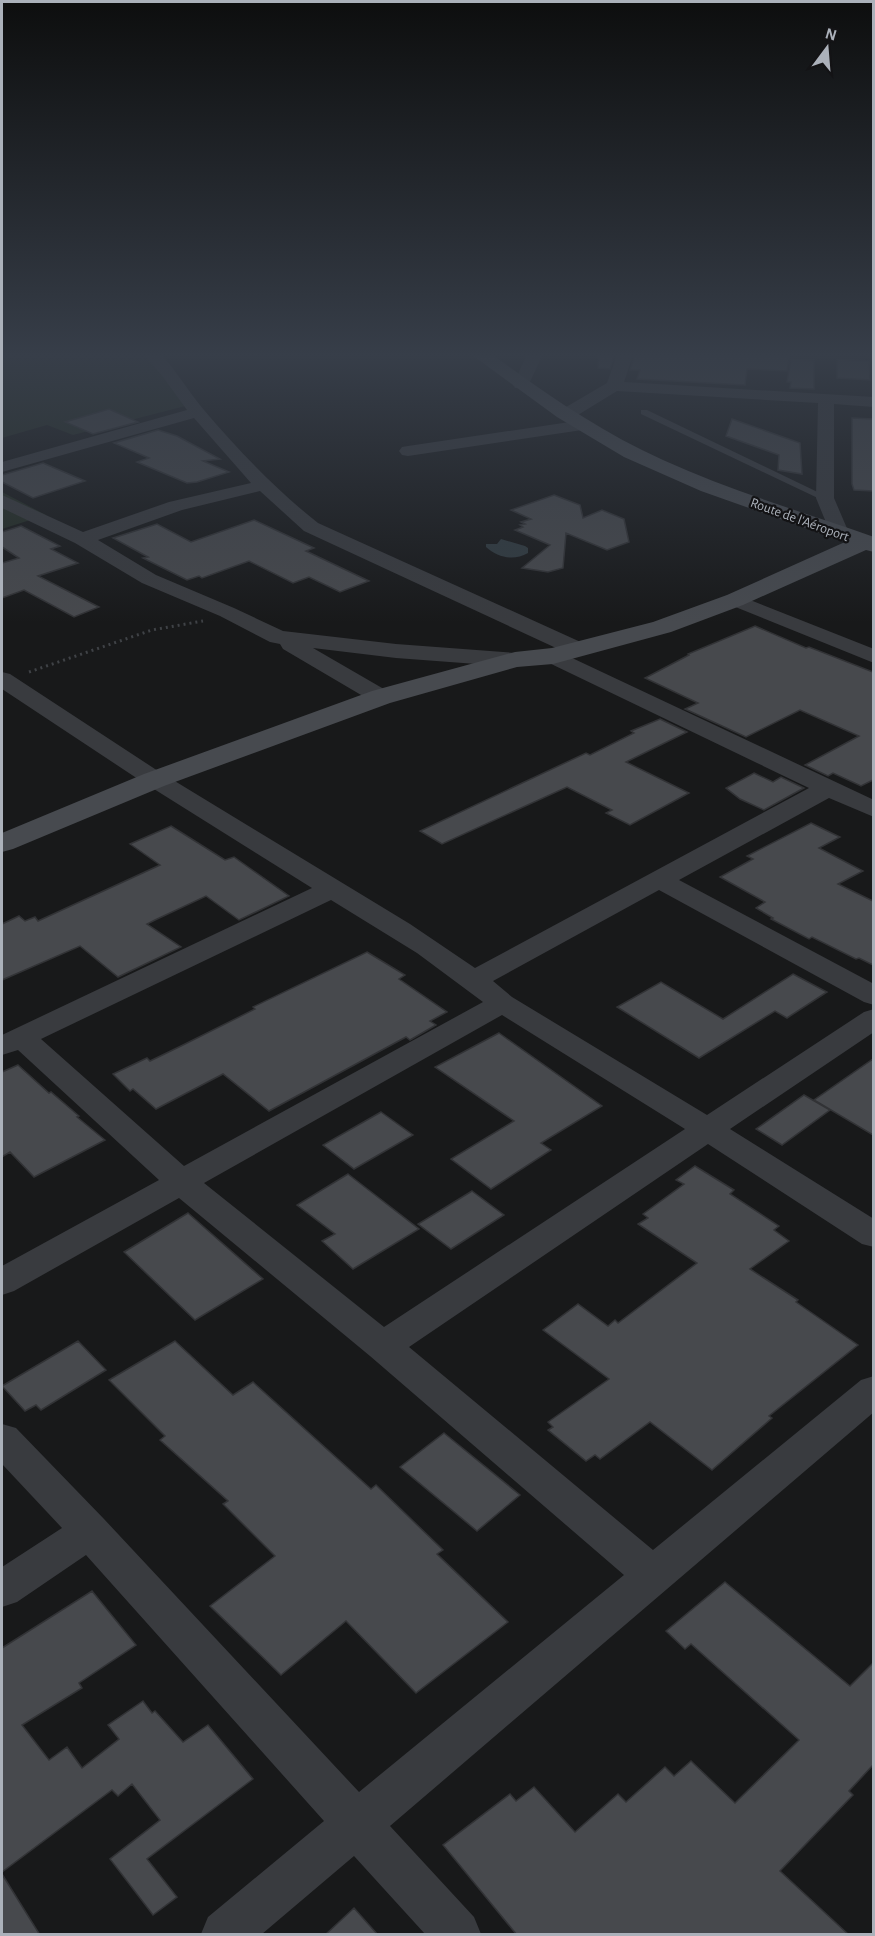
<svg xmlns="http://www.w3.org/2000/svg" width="875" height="1936" font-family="'Alegreya Sans',sans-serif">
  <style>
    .green { fill: #242d25 }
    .water { fill: #313b40 }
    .building { fill: #47494d; stroke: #323336; stroke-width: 1.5 }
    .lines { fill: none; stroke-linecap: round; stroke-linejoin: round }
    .path { stroke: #3f4246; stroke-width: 3; stroke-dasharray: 2 4; stroke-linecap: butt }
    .lane { fill: #393b3f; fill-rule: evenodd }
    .street { fill: #393b3f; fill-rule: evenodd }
    .secondary { fill: #474a4f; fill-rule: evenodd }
    .labels { text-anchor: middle; stroke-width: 4.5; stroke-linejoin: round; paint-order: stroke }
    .far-street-label { font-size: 14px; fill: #abb1ba; stroke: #131315 }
  </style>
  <rect width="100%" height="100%" fill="#18191a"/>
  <path class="green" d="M2,352H152L197,403L73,435L47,425L2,438Z
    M2,492L46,515L2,529Z"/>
  <path class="water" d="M501,539L525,546L528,548V553C514,561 498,558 486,547V544H497Z"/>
  <path class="building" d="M599,352H615L610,369L598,368Z
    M636,352H790L787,371L747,369L745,385L637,379L640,370H630Z
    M791,359L814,360V389L790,388L791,382H787Z
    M837,359L869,361L870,380L837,378Z
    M109,409L138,422L93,434L65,422Z
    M852,418L873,419V491L854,490L852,484Z
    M732,419L800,443L802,474L778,470L779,455L726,436Z
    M158,430L177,436L220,459L203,461L229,472L197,482L187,483L137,462L149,458L114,443Z
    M43,463L85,481L33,498L2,482V475Z
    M554,495L580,505L583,518L602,510L624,519L629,542L607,550L566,533L563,568L548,572L522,568L550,545L515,530L523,527L520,525L525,524L521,522L531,519L511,510Z
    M254,520L314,548L306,551L369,581L340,592L309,577L293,583L249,561L202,578L199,576L187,580L143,558L148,557L113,538L157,524L191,542Z
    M21,526L60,546L51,549L78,563L38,576L99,607L74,617L24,590L2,598V563L19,558L2,547V532Z
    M755,626L806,648L809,647L873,672V780L861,786L833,773L828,776L805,765L859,736L800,710L746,737L685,709L698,703L645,678L689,655L688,654Z
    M660,719L687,732L626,762L689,793L630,825L606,813L612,810L567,787L442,844L420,831L586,753L590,755L634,733L631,731Z
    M754,773L773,782L781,777L804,788L764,810L740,799L726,788Z
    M811,823L840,837L819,848L863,871L838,884L873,901V965L859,958L856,959L812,937L809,939L771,919L773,918L756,908L765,902L720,877L753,859L747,856Z
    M171,826L225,860L234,857L289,896L239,920L206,896L155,920L147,924L181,947L118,977L80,946L2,980V924L19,916L25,921L35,917L38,921L160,865L130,844Z
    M367,952L405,975L399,979L447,1012L430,1021L436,1025L410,1040L406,1037L269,1111L223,1074L156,1109L133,1089L130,1091L113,1074L147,1058L150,1061L181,1046L255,1009L253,1007Z
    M793,974L827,992L787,1018L775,1011L699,1058L617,1007L661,982L723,1019Z
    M499,1033L602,1106L541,1143L551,1150L491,1189L451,1159L514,1121L435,1067Z
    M873,1059V1135L814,1100Z
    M18,1065L49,1093L51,1092L79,1116L77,1117L105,1140L34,1177L10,1152L2,1157V1072Z
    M804,1095L830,1110L782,1145L756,1129Z
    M381,1112L413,1135L354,1169L323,1145Z
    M695,1166L734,1190L730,1194L779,1226L774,1230L789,1241L750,1269L798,1300L796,1302L858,1345L769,1416L772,1418L712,1470L650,1422L600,1459L595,1455L586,1461L548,1430L553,1427L548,1422L609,1379L543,1330L578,1304L608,1326L615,1320L618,1323L697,1263L638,1224L648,1218L643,1214L684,1184L676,1180Z
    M348,1174L419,1229L353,1269L322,1241L335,1234L297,1205Z
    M472,1191L504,1215L451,1249L418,1224Z
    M188,1213L263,1279L195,1320L124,1252Z
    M78,1341L106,1370L41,1410L36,1405L25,1411L2,1386Z
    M175,1341L233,1395L253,1382L371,1489L376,1485L443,1550L437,1554L508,1622L416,1693L346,1621L281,1675L210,1606L275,1556L223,1504L228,1501L160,1440L165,1436L109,1380Z
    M444,1433L520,1495L477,1531L400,1467Z
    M725,1582L850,1686L873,1663V1765L849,1791L853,1795L780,1871L849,1935H517L443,1845L510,1794L516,1801L534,1787L575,1832L618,1794L626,1802L665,1767L674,1776L691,1761L735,1803L799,1740L691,1644L685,1649L666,1631Z
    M92,1591L136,1645L79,1683L82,1688L22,1725L49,1760L67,1747L82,1768L119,1739L108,1725L143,1701L152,1713L155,1711L183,1742L208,1725L253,1779L147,1859L177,1897L153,1915L110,1859L160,1820L132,1784L118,1796L112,1790L2,1872V1648Z
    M2,1874L40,1935H2Z
    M354,1908L378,1935H325Z"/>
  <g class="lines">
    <path class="path" d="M29,672L152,630L203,621"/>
    <path class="lane" d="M641,410H647L830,498L822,500L641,414Z"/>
    <path class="street" d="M142,352H158L162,355C177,372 189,392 204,410C239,451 276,490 318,523L585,644L588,649L585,654L577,656L569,654L304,531L260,491L182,510L98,540L156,575L234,608L283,631L396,644L515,653L523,655L526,660L523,665L515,667L396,658L313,648L389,692L392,697L389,702L381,704L373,702L283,649L280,644L270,642L220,616L142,583L75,543L2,508V495L83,532L169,502L251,483L194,418L2,472V462L187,410L163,377Z
      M528,352H544L527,388H515L513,385Z
      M618,352H634L624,382L874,397V407L834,404V498L849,533L846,537H832L816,498L818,403L617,391L573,418H561L559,414L561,410L607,383Z
      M583,420L589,421L591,425L589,429L408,456L402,455L399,451L402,447L408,446Z
      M735,594L874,649V663L728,604L725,600L728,596Z
      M553,649L874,800V817L829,798L679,880L874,984V1005L864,1002L659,890L493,981L512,997L707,1115L864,1012L874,1009V1032L730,1129L874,1219V1247L862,1244L708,1144L409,1347L653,1550L861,1380L874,1376V1412L390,1826L474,1917L481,1934H425L354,1856L262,1934H201L208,1917L324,1821L86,1555L17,1602L2,1607V1567L62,1528L2,1464V1424L16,1428L104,1519L359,1792L624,1575L370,1356L179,1198L14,1291L2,1295V1266L159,1180L18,1050L2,1055V1035L312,888L138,779L2,689V672L10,674L155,769L410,924L475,968L809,788L545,661L542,656L545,651ZM331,900L417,953L483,1002L184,1166L41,1039ZM502,1015L685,1129L384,1327L204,1183Z"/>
    <path class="secondary" d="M468,352H489C544,393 601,432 663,460C731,491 803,512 874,537V552L866,550L743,605L671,632L553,664L517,667L390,703L164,786L13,849L2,852V833L144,774L372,691L515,652L552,648L653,622L727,595L845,542L701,491L624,457L557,417Z"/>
  </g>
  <linearGradient id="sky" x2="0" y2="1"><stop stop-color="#0d0e0e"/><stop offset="0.57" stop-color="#373e49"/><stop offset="1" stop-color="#373e49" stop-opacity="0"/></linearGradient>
  <rect width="875" height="623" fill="url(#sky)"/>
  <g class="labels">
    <g class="far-street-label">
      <text transform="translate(800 519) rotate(20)" y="5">Route de l'Aéroport</text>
    </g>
  </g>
  <rect width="875" height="1936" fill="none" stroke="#abb1ba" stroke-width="6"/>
  <g transform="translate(827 48) rotate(16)" stroke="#131315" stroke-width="4.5" paint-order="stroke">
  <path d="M0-4.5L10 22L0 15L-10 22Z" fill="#abb1ba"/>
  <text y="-9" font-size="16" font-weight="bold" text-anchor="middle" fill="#abb1ba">N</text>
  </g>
</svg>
